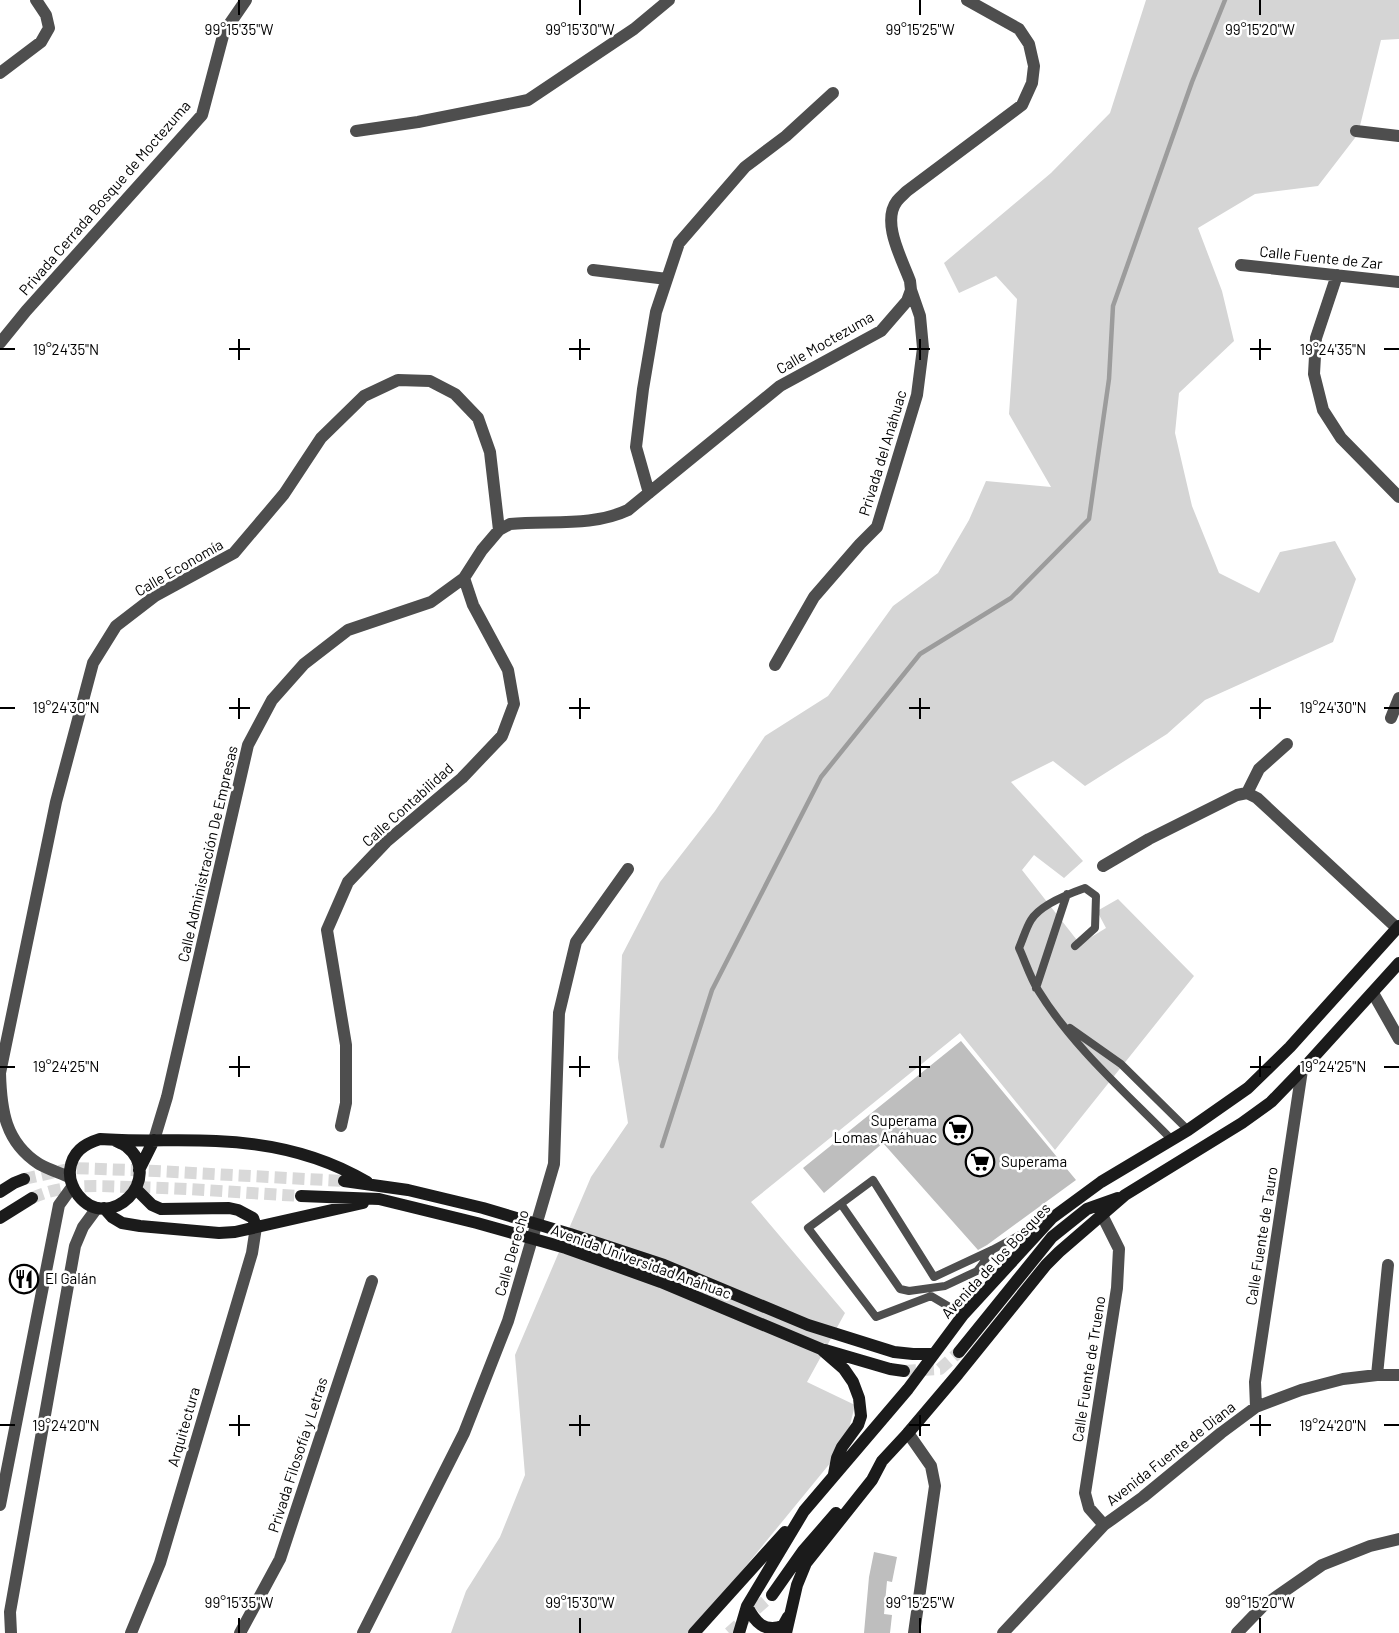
<svg xmlns="http://www.w3.org/2000/svg" width="1399" height="1633" font-family="Barlow,sans-serif">
  <style>
    .green { fill: #d5d5d5 }
    .lines { fill: none; stroke-linecap: round; stroke-linejoin: round }
    .stream { stroke: #9c9c9c; stroke-width: 4.5 }
    .building { fill: #bebebe }
    .secondary-tunnel { stroke: #d9d9d9; stroke-width: 12; stroke-dasharray: 12 6; stroke-linecap: butt }
    .lane { stroke: #4e4e4e; stroke-width: 8 }
    .street { stroke: #4e4e4e; stroke-width: 12 }
    .secondary { stroke: #1b1b1b; stroke-width: 12 }
    .ticks { fill: none; stroke: #000; stroke-width: 2 }
    .labels { text-anchor: middle; stroke-width: 5; stroke-linejoin: round; paint-order: stroke }
    .street-label { font-size: 15px; fill: #000; stroke: #fff }
    .poi-label { font-size: 15px; fill: #000; stroke: #fff; text-anchor: start }
    .ticks-label { font-size: 15px; text-anchor: middle; fill: #000; stroke: #fff; stroke-width: 5; stroke-linejoin: round; paint-order: stroke }
  </style>
  <rect width="100%" height="100%" fill="#fff"/>
  <path class="green" d="M1146,0H1399V39L1381,40L1358,134L1318,186L1255,194L1198,228L1222,291L1234,341L1179,393L1175,433L1192,506L1219,573L1259,593L1280,552L1335,541L1356,579L1333,642L1205,700L1167,734L1085,786L1053,761L1011,782L1083,861L1064,878L1034,855L1022,870L1080,944L1106,928L1097,911L1118,899L1194,976L1055,1150L960,1033L751,1202L845,1313L807,1382L855,1405L845,1445L691,1633H451L466,1591L500,1537L525,1475L515,1355L591,1177L628,1123L618,1058L622,955L660,882L715,811L765,736L828,696L893,606L938,573L969,520L986,481L1051,487L1009,414L1017,299L996,276L959,293L944,263L1051,173L1110,113Z"/>
  <g class="lines">
    <path class="stream" d="M662,1146L712,990L821,777L920,654L1011,598L1089,519L1109,379L1113,306L1192,82L1225,0"/>
  </g>
  <path class="building" d="M961,1041L1076,1180L987,1245L978,1250L883,1143L824,1193L803,1168Z
    M874,1552L897,1557L892,1582L887,1581L884,1614L892,1615L890,1633H864L869,1577Z"/>
  <g class="lines">
    <path class="secondary-tunnel" d="M24,1179L73,1168L156,1171L344,1181
      M32,1198C66,1183 96,1186 131,1187C188,1188 245,1193 301,1196
      M904,1371L940,1369L959,1352
      M729,1633L772,1595"/>
    <path class="lane" d="M1075,946L1095,928L1096,896L1085,888C1068,894 1040,905 1031,920C1026,928 1023,939 1019,948C1025,961 1030,977 1038,990C1073,1047 1125,1092 1172,1140
      M1036,988L1067,894
      M1070,1028L1121,1064L1188,1130
      M841,1204L900,1289L909,1291L945,1286L977,1271L981,1266L992,1250
      M963,1315L931,1296L876,1317L808,1228L873,1180L934,1277L992,1250L1044,1222"/>
    <path class="street" d="M0,73L41,42L49,28L46,15L36,0
      M356,131L418,122L528,100L634,29L669,0
      M1356,131L1399,136
      M1241,265L1399,282
      M593,270L667,279
      M1337,275L1316,338L1314,374L1323,410L1341,438L1399,497
      M0,343L26,311L202,115L224,32L246,0
      M649,493L636,447L643,389L656,312L679,243L745,167L786,136L833,93
      M775,665L814,597L860,544L877,527L917,395L923,348L920,316L911,290
      M1391,718L1399,698
      M1247,793L1259,769L1287,744
      M1103,866L1149,839L1237,795L1247,793L1257,798L1397,928
      M1373,993L1399,1039
      M341,1126L346,1103V1045L327,930L348,882L386,842L462,778L502,736L514,704L508,670L473,605L464,578
      M154,1140L167,1097L248,745L272,700L304,664L348,630L431,602L464,578L482,550L499,530L510,524C549,520 592,527 628,510L780,386L881,331L907,301L911,290L910,281C902,259 881,222 897,201C900,197 904,194 907,191L1022,105L1032,83L1034,66L1029,44L1019,29L967,0
      M69,1177C60,1173 48,1169 39,1164C5,1142 1,1110 0,1073L56,802L93,663L116,626L155,596L234,553L284,494L321,438L364,396L398,380L430,381L455,394L478,418L490,452L499,530
      M1102,1215L1119,1249L1117,1288L1085,1493L1089,1508L1104,1525
      M1377,1375L1388,1265
      M1256,1407L1255,1382L1302,1070
      M908,1433L931,1466L935,1486L914,1633
      M0,1505L59,1205L72,1187
      M11,1633L10,1612L75,1246L83,1227L97,1208
      M131,1633L160,1563L252,1253L256,1227
      M240,1633L280,1559L372,1281
      M363,1633L464,1433L508,1321L554,1164L559,1013L576,942L628,869
      M1003,1633L1104,1525L1143,1497L1221,1433L1256,1407L1301,1390L1343,1379L1377,1375H1399
      M1237,1633L1263,1606L1322,1565L1370,1546L1399,1539"/>
    <path class="secondary" d="M114,1140C118,1142 123,1144 126,1146C166,1178 109,1235 78,1195C72,1187 69,1180 70,1170C72,1152 84,1144 100,1139C139,1142 178,1139 216,1141C268,1143 322,1155 367,1182
      M139,1170L154,1140
      M344,1181L408,1190L483,1208L570,1234L664,1265L808,1325L894,1352L913,1354H933
      M136,1189L152,1205L161,1209L229,1208L238,1210L253,1218L256,1227
      M0,1192L14,1183L24,1179
      M301,1196L379,1199L477,1223L566,1248L661,1282L821,1349L844,1369L853,1382L859,1398L861,1416L858,1425L842,1447L837,1458L834,1474
      M104,1208L112,1217L122,1223L140,1226L219,1233L235,1232L363,1203
      M0,1218L32,1198
      M825,1350L890,1369L904,1371
      M959,1352L1052,1237L1087,1209L1118,1198
      M772,1595L803,1551L836,1513
      M747,1606C755,1622 764,1633 783,1626L788,1617
      M694,1633L785,1532
      M739,1633L747,1606L804,1511L908,1389L963,1315L1052,1218L1101,1182L1188,1130L1248,1088L1290,1047L1399,926
      M786,1633L797,1585L806,1563L872,1480L882,1461L908,1433L958,1374L1046,1265L1059,1252L1125,1195L1242,1123L1271,1102L1302,1070L1399,963"/>
  </g>
  <path class="ticks" d="M239,0V15M580,0V15M920,0V15M1260,0V15M239,339V360M580,339V360M920,339V360M1260,339V360M0,349H15M229,349H250M569,349H590M909,349H930M1250,349H1271M1384,349H1399M239,698V719M580,698V719M920,698V719M1260,698V719M0,708H15M229,708H250M569,708H590M909,708H930M1250,708H1271M1384,708H1399M239,1056V1077M580,1056V1077M920,1056V1077M1260,1056V1077M0,1067H15M229,1067H250M569,1067H590M909,1067H930M1250,1067H1271M1384,1067H1399M239,1415V1436M580,1415V1436M920,1415V1436M1260,1415V1436M0,1425H15M229,1425H250M569,1425H590M909,1425H930M1250,1425H1271M1384,1425H1399M239,1618V1633M580,1618V1633M920,1618V1633M1260,1618V1633"/>
  <defs>
    <g id="supermarket-ring" transform="scale(1.5)"><circle r="9.5" fill="#fff" stroke="#000" stroke-width="1.5"/><path d="M-6-5.5h2.5l.6 2H6L4.5 2H-2.5L-4.4-4H-6ZM-1.5 3.2a1.3 1.3 0 1 0 .1 0ZM3 3.2a1.3 1.3 0 1 0 .1 0Z" fill="#000"/></g>
    <g id="restaurant-ring" transform="scale(1.5)"><circle r="9.5" fill="#fff" stroke="#000" stroke-width="1.5"/><path d="M-5-6h1v4h1v-4h1v4h1v-4h1v5L-1.5 .5V6h-2V.5L-5-1ZM5-6V6H3V1.5H1.5Q1.5-4 5-6Z" fill="#000"/></g>
  </defs>
  <g fill-rule="evenodd">
    <use href="#supermarket-ring" x="958" y="1130"/>
    <use href="#supermarket-ring" x="980" y="1162"/>
    <use href="#restaurant-ring" x="24" y="1279"/>
  </g>
  <g class="labels">
    <g class="street-label">
      <text transform="translate(105 198) rotate(-49)" y="5">Privada Cerrada Bosque de Moctezuma</text>
      <text transform="translate(1321 258) rotate(6)" y="5">Calle Fuente de Zar</text>
      <text transform="translate(825 343) rotate(-30)" y="5">Calle Moctezuma</text>
      <text transform="translate(883 453) rotate(-73)" y="5">Privada del Anáhuac</text>
      <text transform="translate(179 568) rotate(-30)" y="5">Calle Economía</text>
      <text transform="translate(408 805) rotate(-42)" y="5">Calle Contabilidad</text>
      <text transform="translate(208 854) rotate(-77)" y="5">Calle Administración De Empresas</text>
      <text transform="translate(1262 1236) rotate(-81)" y="5">Calle Fuente de Tauro</text>
      <text transform="translate(512 1253) rotate(-74)" y="5">Calle Derecho</text>
      <text transform="translate(996 1261) rotate(-47)" y="5">Avenida de los Bosques</text>
      <text transform="translate(641 1262) rotate(20)" y="5">Avenida Universidad Anáhuac</text>
      <text transform="translate(1089 1369) rotate(-81)" y="5">Calle Fuente de Trueno</text>
      <text transform="translate(184 1427) rotate(-74)" y="5">Arquitectura</text>
      <text transform="translate(1171 1454) rotate(-38)" y="5">Avenida Fuente de Diana</text>
      <text transform="translate(298 1455) rotate(-72)" y="5">Privada Filosofía y Letras</text>
    </g>
    <g class="poi-label">
      <text x="937" y="1126" text-anchor="end">Superama<tspan x="937" dy="17">Lomas Anáhuac</tspan></text>
      <text x="1001" y="1167">Superama</text>
      <text x="45" y="1284">El Galán</text>
    </g>
  </g>
  <g class="ticks-label">
    <text x="239" y="35">99°15'35"W</text>
    <text x="580" y="35">99°15'30"W</text>
    <text x="920" y="35">99°15'25"W</text>
    <text x="1260" y="35">99°15'20"W</text>
    <text x="66" y="355">19°24'35"N</text>
    <text x="1333" y="355">19°24'35"N</text>
    <text x="66" y="713">19°24'30"N</text>
    <text x="1333" y="713">19°24'30"N</text>
    <text x="66" y="1072">19°24'25"N</text>
    <text x="1333" y="1072">19°24'25"N</text>
    <text x="66" y="1431">19°24'20"N</text>
    <text x="1333" y="1431">19°24'20"N</text>
    <text x="239" y="1608">99°15'35"W</text>
    <text x="580" y="1608">99°15'30"W</text>
    <text x="920" y="1608">99°15'25"W</text>
    <text x="1260" y="1608">99°15'20"W</text>
  </g>
</svg>
